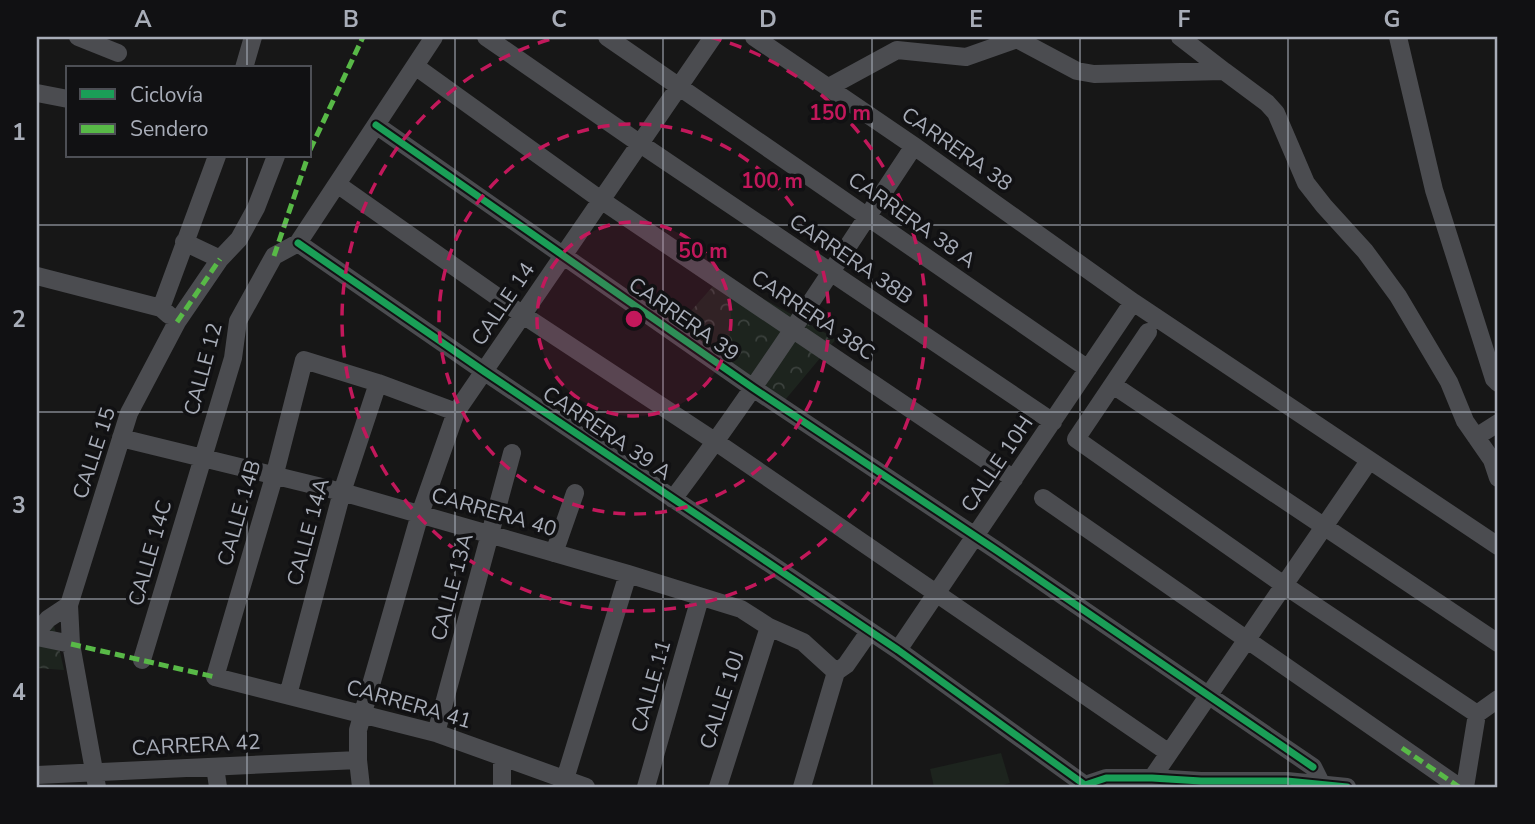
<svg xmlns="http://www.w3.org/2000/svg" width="1535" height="824" font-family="'Nunito Sans',sans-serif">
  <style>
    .park { fill: url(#park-crowns) }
    .pitch { fill: #1d241e }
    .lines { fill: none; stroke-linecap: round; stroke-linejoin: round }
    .minor { stroke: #4b4c50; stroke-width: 18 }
    .quiet { stroke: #58b947; stroke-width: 5; stroke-dasharray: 10 5; stroke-linecap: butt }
    .cycleway-casing { stroke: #111113; stroke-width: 11 }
    .cycleway { stroke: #1a9f57; stroke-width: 7 }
    .grid { fill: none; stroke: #a8adb8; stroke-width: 2; stroke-opacity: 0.55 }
    .ring { fill: none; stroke: #c2185b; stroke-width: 3.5; stroke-dasharray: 12 9 }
    .labels { text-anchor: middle; stroke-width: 7; stroke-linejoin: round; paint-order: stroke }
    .street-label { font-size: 21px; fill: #a8adb8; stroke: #111113 }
    .centre { fill: #c2185b; stroke: #111113; stroke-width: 3.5 }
    .ring-label { font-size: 21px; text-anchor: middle; font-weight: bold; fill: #c2185b; stroke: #111113; stroke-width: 7; stroke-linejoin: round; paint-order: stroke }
    .neatline { fill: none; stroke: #a8adb8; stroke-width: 2.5 }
    .grid-label { font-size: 23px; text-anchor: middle; font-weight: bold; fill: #a8adb8 }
  </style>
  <defs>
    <pattern id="park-crowns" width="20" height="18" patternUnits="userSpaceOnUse" patternTransform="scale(1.75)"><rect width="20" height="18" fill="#1d241e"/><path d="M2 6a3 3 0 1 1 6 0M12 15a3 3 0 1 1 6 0" fill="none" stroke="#3b413d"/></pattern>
  </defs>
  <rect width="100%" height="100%" fill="#171717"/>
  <path class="park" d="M722,276L836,339L785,400L667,338Z
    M53,621L64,670L37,668V638Z"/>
  <path class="pitch" d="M1001,753L1010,783L995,787H934L930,769Z"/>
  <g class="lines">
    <path class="minor" d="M78,37L118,53
      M486,37L639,143L1053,422
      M607,37L1088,369
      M754,37L914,146L1133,302L1498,546
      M1180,37L1224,71
      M1398,37L1434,190L1494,379L1498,383
      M415,66L601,200L1014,479
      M244,68L253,37
      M829,87L897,50L966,57L1017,39L1077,71L1094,74L1224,71L1267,103L1276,113L1306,183L1324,206L1365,251L1398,296L1449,382L1465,421L1492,460L1498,478
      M37,93L68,99
      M376,125L753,388L996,550L1313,767L1322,785
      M337,184L523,315L716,442L1169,753
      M184,242L220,259
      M298,243L485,372L898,650L1085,785L1106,778H1152L1201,781H1287L1347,787
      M37,276L161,308L169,315
      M161,308L217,156
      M1148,332L1076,439L1284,585L1477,714
      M1113,385L1498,643
      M456,412L378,383L304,360L274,477L215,677L436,733L586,787
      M1476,437L1498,423
      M121,438L342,492L628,574L741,609L769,627L803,642L836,672
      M1043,498L1459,787
      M673,499C759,385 835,265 914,146
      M554,553L575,493
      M37,632L48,619L69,605
      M37,637L71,644
      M898,650L1133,302
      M142,660L233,358L238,321L274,256L298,243L434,37
      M836,672L846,665L869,632
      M288,695L342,492L378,383
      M436,733L512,453
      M215,767L218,787
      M37,775L358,760
      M1152,778L1369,461
      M565,779L628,574
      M97,787L71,644L69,605L129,413L177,322L220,259L239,239L256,208L276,156
      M361,787L358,760V730L420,514L456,412L713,37
      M502,787V757
      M646,787L700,598
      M718,787L769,627
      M802,787L836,672
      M1465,787L1477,714L1498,699"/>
    <path class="quiet" d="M310,150L363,37
      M274,256L308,156
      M177,322L220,259
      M71,644L215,677
      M1402,748L1459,787"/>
    <g class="cycleway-casing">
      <path id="cycleway" d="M376,125L753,388L996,550L1313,767
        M298,243L485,372L898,650L1085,785L1106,778H1152L1201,781H1287L1347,787"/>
    </g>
    <use href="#cycleway" class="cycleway"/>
  </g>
  <path class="grid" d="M247,37V68M455,37V787M663,37V787M872,37V787M1080,37V787M1288,37V787M247,156V787M37,225H1498M37,412H1498M37,599H1498"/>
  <circle cx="634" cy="319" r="97" fill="#c2185b" fill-opacity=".12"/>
  <g class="ring">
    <circle cx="634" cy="319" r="97"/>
    <circle cx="634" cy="319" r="195"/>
    <path d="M710 37A292 292 0 1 1 558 37"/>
  </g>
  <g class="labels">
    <g class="street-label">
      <text transform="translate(957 149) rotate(35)" y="7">CARRERA 38</text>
      <text transform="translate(912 220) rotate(35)" y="7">CARRERA 38 A</text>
      <text transform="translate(851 259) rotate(34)" y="7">CARRERA 38B</text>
      <text transform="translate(503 304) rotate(-56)" y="7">CALLE 14</text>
      <text transform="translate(813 315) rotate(34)" y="7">CARRERA 38C</text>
      <text transform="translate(684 319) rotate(35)" y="7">CARRERA 39</text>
      <text transform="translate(203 369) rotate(-75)" y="7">CALLE 12</text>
      <text transform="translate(607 433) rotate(34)" y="7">CARRERA 39 A</text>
      <text transform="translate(94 453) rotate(-72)" y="7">CALLE 15</text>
      <text transform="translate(997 464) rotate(-56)" y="7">CALLE 10H</text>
      <text transform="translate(494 512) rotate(16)" y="7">CARRERA 40</text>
      <text transform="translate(239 513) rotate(-74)" y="7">CALLE 14B</text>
      <text transform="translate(308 532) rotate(-75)" y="7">CALLE 14A</text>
      <text transform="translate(150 553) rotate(-74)" y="7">CALLE 14C</text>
      <text transform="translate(452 587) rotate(-75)" y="7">CALLE 13A</text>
      <text transform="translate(651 686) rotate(-74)" y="7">CALLE 11</text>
      <text transform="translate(722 700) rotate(-72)" y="7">CALLE 10J</text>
      <text transform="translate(409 704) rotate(16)" y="7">CARRERA 41</text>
      <text transform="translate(196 745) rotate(-3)" y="7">CARRERA 42</text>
    </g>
  </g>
  <circle cx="634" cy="319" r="10" class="centre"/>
  <g class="ring-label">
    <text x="840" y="120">150 m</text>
    <text x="772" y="188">100 m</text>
    <text x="703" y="258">50 m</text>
  </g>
  <rect width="1535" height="824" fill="none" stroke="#111113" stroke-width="77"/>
  <rect x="66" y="66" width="245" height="91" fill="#111113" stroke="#4d4f55" stroke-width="2"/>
  <rect x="80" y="89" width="35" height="10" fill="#1a9f57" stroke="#4d4f55" stroke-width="2"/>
  <text x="130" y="102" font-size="21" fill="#a8adb8">Ciclovía</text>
  <rect x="80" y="124" width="35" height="10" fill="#58b947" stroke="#4d4f55" stroke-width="2"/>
  <text x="130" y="136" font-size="21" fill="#a8adb8">Sendero</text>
  <rect x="38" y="38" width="1458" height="748" class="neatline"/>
  <g class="grid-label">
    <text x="143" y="27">A</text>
    <text x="351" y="27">B</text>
    <text x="559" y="27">C</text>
    <text x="768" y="27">D</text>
    <text x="976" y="27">E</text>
    <text x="1184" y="27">F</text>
    <text x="1392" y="27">G</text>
    <text x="19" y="140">1</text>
    <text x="19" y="327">2</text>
    <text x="19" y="513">3</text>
    <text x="19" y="700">4</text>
  </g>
</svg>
